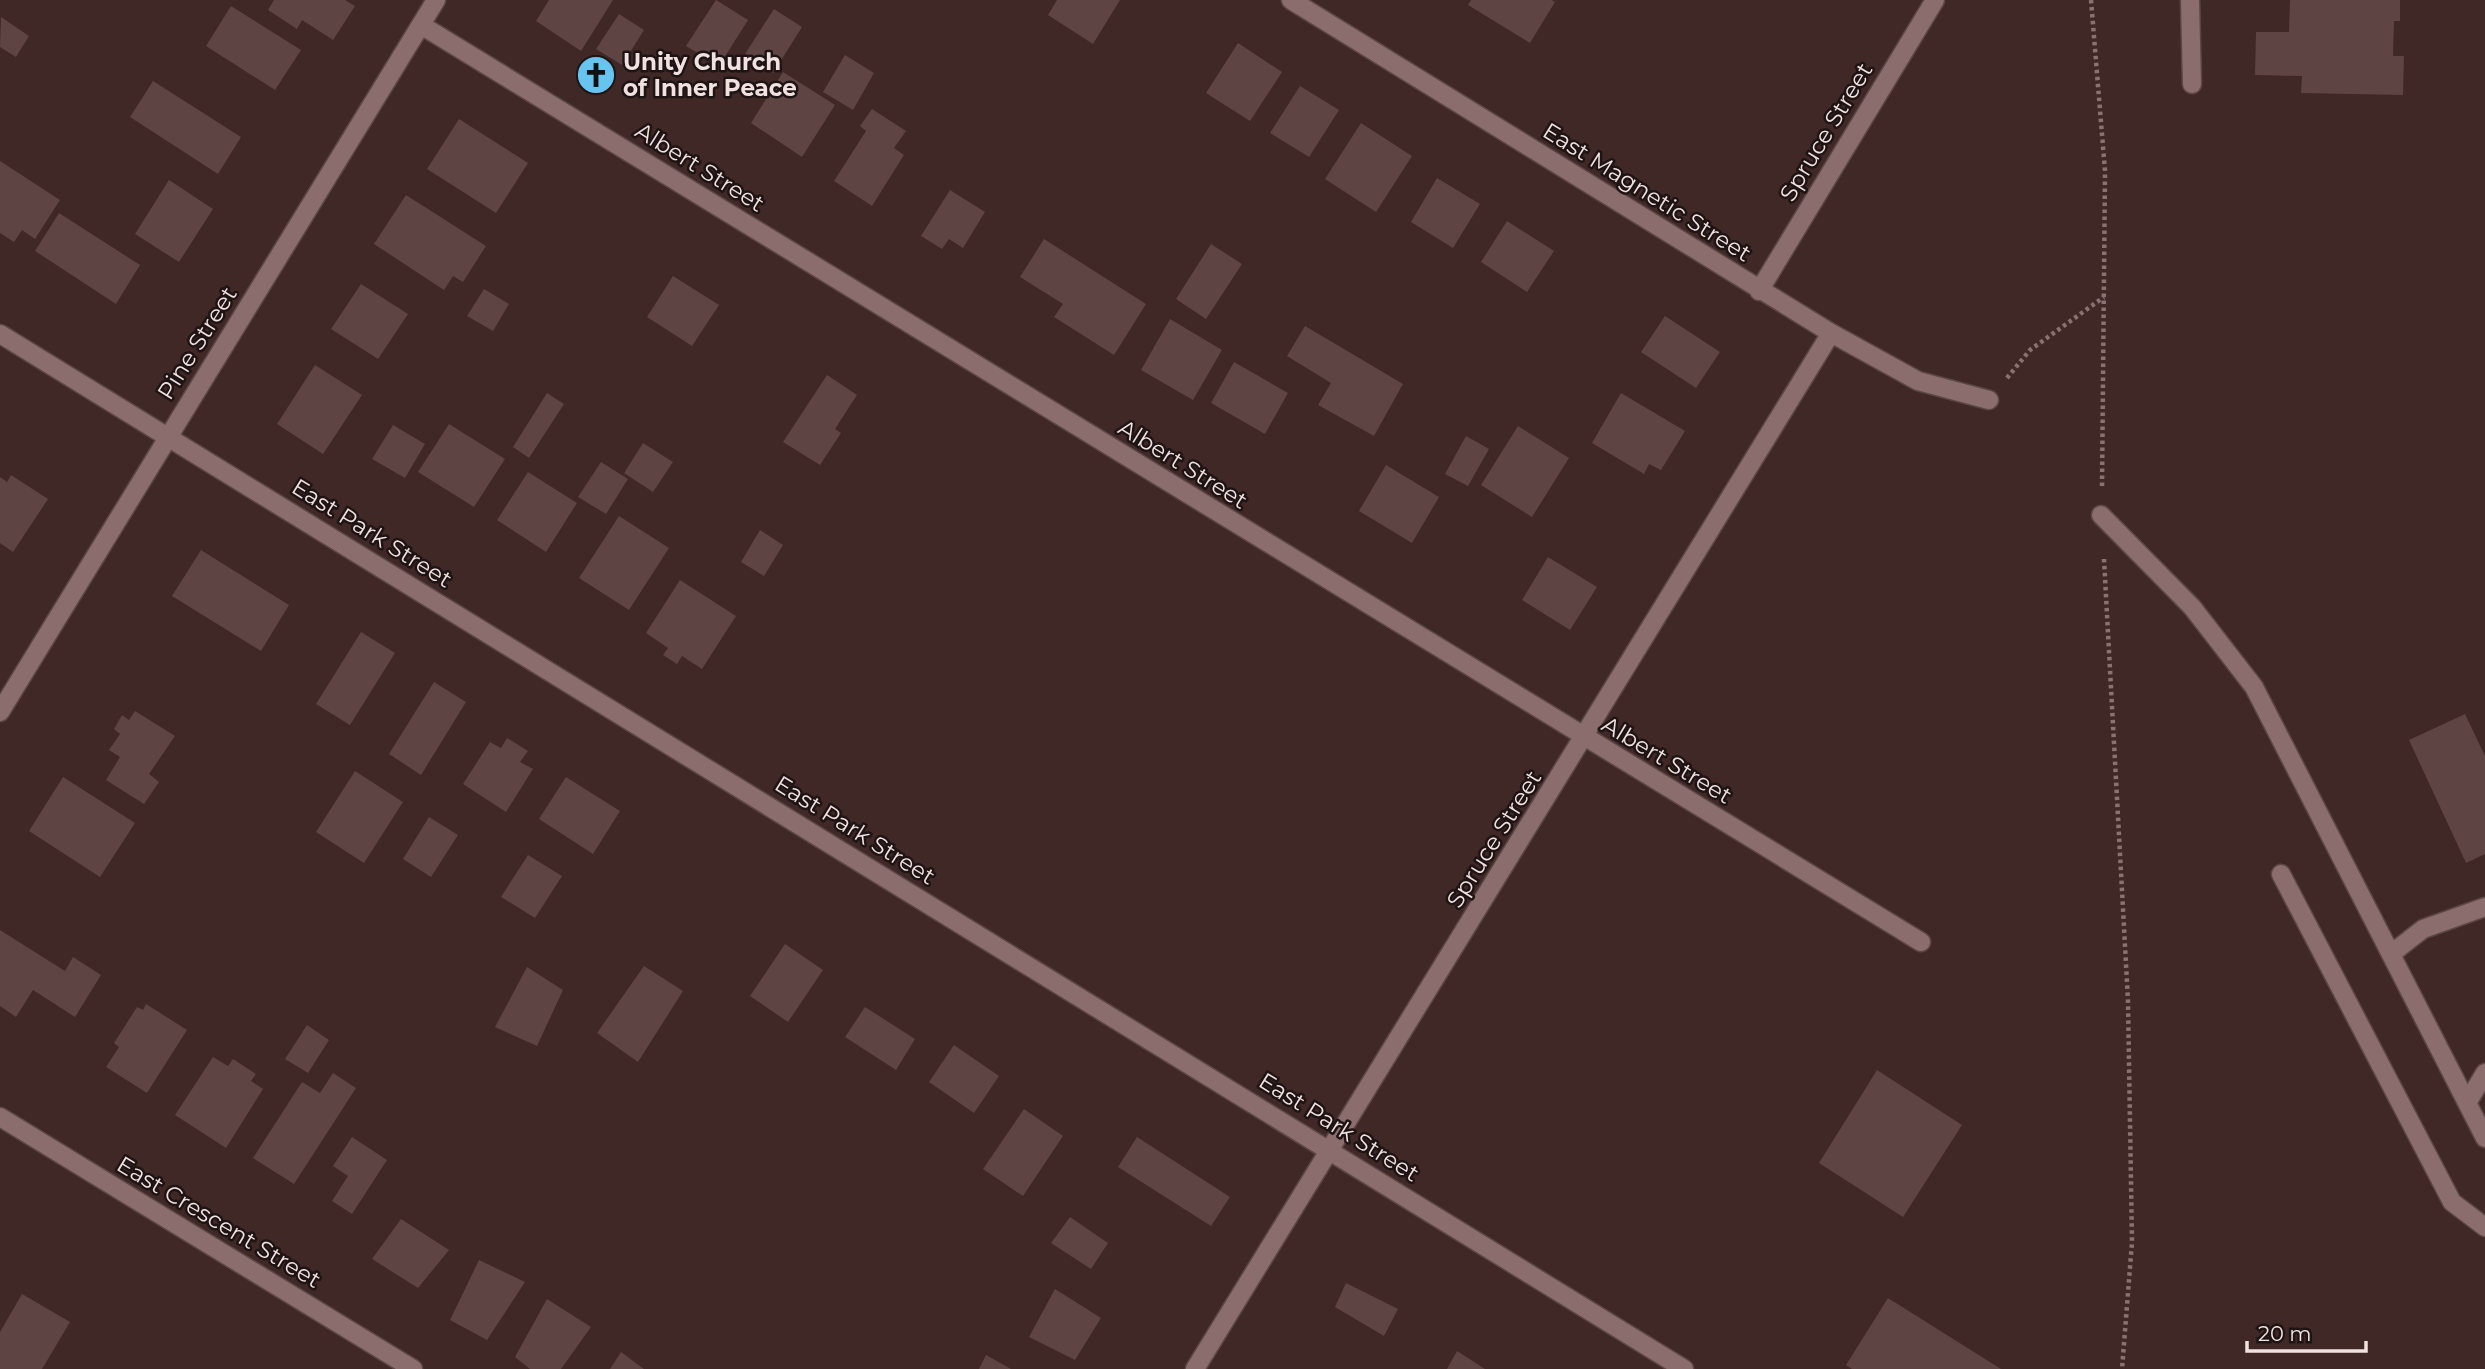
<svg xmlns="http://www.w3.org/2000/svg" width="2485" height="1369" font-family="Montserrat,sans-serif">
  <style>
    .building { fill: #5e4443 }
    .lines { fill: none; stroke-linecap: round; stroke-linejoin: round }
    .service-casing { stroke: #5b4646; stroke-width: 21 }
    .minor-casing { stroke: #5b4646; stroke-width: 21 }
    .tertiary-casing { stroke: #5b4646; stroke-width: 21 }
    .path { stroke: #887372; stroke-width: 4.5; stroke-dasharray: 3.5 3.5; stroke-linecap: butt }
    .service { stroke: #8a6d6c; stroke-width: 18 }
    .minor { stroke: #8a6d6c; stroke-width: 18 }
    .tertiary { stroke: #8a6d6c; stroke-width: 18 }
    .labels { text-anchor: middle; stroke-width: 5; stroke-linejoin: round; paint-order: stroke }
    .poi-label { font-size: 23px; font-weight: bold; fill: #f1e1e0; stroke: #1f1414; text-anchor: start }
    .street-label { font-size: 23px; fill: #f1e1e0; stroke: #1f1414 }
  </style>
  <rect width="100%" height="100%" fill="#402827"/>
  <path class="building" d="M274,0H345L355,6L333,40L302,20L297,29L268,10Z
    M549,0H613L581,51L536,21Z
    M716,0L748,20L719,66L686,46Z
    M1057,0H1120L1093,44L1048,15Z
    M1471,0H1552L1555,2L1530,43L1468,5Z
    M2290,0H2400V21H2394L2393,56H2404L2403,95L2301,93L2302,76L2255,75L2256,32H2289Z
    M231,6L301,50L275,90L206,46Z
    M774,9L802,27L773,73L745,54Z
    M619,14L644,30L622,65L596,49Z
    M1,17L29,36L16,57L0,47Z
    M1238,43L1282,72L1250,121L1206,93Z
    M845,55L874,73L853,110L823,92Z
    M783,72L835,105L802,157L751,123Z
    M153,81L241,137L218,174L130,117Z
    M1300,86L1339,110L1309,157L1270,133Z
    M872,109L906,131L894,148L904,155L872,206L834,181L866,131L860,126Z
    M459,119L528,163L496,213L427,169Z
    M1361,123L1412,156L1376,212L1325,179Z
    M0,161L60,200L35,239L22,230L14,242L0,233Z
    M1437,178L1480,204L1453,248L1411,222Z
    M169,180L213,209L179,262L135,234Z
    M950,190L985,212L963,248L949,239L942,249L921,236Z
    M406,195L486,246L463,282L453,276L444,290L374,244Z
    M59,213L140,265L116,304L35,251Z
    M1507,221L1554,251L1527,292L1481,262Z
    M1044,239L1146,304L1114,355L1054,317L1063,304L1020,277Z
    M1211,244L1242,264L1206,319L1176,299Z
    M673,276L719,305L692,346L647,317Z
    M361,284L408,314L378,359L331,329Z
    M484,289L509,304L493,331L467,316Z
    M1665,316L1720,352L1696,388L1641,352Z
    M1170,319L1222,350L1193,400L1141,370Z
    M1305,326L1403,384L1374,436L1318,405L1331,383L1287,356Z
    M1234,362L1288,393L1265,434L1211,403Z
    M315,365L362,395L323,454L277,424Z
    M827,375L857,395L835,429L841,433L820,465L783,442Z
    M547,393L564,404L529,458L513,447Z
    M1621,393L1685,431L1661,470L1649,464L1644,474L1592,443Z
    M449,424L505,459L474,507L418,472Z
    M393,425L425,444L405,478L372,459Z
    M1518,426L1569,458L1532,517L1481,485Z
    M1466,436L1489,449L1468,486L1445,474Z
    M643,443L673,462L653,492L624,473Z
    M601,462L628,479L606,514L578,497Z
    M1386,465L1439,497L1412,543L1359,511Z
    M528,472L577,503L546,552L497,520Z
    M11,475L48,499L13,552L0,543V477L7,482Z
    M619,516L669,548L629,610L579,578Z
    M760,530L783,545L764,576L741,562Z
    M201,550L289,605L261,651L172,596Z
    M1548,557L1597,587L1570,630L1522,600Z
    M680,580L736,616L702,669L682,656L677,664L663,655L668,648L646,633Z
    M361,632L395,653L350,725L316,704Z
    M434,682L466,702L421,775L389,754Z
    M135,711L175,736L149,774L159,782L144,804L106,780L120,757L109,750L120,734L114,729L122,715L129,720Z
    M2465,714L2485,756V854L2466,863L2409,740Z
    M507,738L528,751L520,762L533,769L506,812L463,784L490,742L501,748Z
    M355,771L403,802L364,863L316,832Z
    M63,777L135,823L100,877L29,831Z
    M566,777L620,811L593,854L539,819Z
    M429,817L458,835L431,877L403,859Z
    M528,855L562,876L535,918L501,897Z
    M0,930L65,971L73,957L101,975L75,1017L33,990L16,1017L0,1006Z
    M785,944L823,970L788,1022L750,996Z
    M644,966L683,991L638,1062L597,1033Z
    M527,967L563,990L537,1046L495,1027Z
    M146,1004L187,1030L147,1093L106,1067L119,1047L114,1043L137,1007L143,1010Z
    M865,1007L915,1039L896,1070L845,1037Z
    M307,1025L329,1040L308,1073L285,1059Z
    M954,1045L999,1076L974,1113L929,1082Z
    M213,1057L228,1066L233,1059L256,1074L251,1081L263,1089L226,1148L175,1115Z
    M1877,1070L1962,1125L1903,1217L1819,1163Z
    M333,1073L356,1088L294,1184L253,1158L302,1082L320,1093Z
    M1024,1109L1063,1136L1023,1196L983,1169Z
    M352,1137L387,1160L352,1214L332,1201L348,1176L333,1166Z
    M1137,1137L1230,1197L1211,1226L1118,1167Z
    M1070,1217L1108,1243L1091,1269L1051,1243Z
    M401,1219L449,1250L418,1288L372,1259Z
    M479,1260L525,1282L487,1340L450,1320Z
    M1346,1283L1398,1309L1384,1336L1335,1307Z
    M1055,1289L1101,1318L1075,1360L1029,1337Z
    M22,1294L70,1322L42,1369H0V1332Z
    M1888,1298L2001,1369H1852L1846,1365Z
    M547,1299L591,1327L561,1369H530L515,1357Z
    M1457,1351L1485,1369H1447Z
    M621,1352L644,1369H610Z
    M986,1355L1011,1369H979Z"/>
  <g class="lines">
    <g class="service-casing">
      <path id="service" d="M2101,515L2192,607L2254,687L2485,1138
        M2281,874L2452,1202L2485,1227
        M2391,954L2423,929L2485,907
        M2467,1103L2485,1073"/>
    </g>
    <g class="minor-casing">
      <path id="minor" d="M1291,0L1831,333L1918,381L1989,400
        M2190,0L2192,84
        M421,25L1921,942
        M1759,291L1935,0
        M0,334L1684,1369
        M0,1117L413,1369
        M1195,1369L1831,333"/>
    </g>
    <g class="tertiary-casing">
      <path id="tertiary" d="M0,712L436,0"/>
    </g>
    <path class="path" d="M2091,0L2105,171L2102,487
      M2007,378L2030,350L2104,297
      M2104,559L2128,1001L2132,1242L2122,1369"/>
    <use href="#service" class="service"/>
    <use href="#minor" class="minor"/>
    <use href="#tertiary" class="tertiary"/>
  </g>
  <defs>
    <g id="church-disc" transform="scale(2.0125)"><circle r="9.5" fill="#66c4ef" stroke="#1f1414"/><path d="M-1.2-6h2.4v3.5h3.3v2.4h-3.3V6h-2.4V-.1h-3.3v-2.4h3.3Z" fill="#111"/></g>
  </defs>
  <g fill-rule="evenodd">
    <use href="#church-disc" x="596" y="75"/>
  </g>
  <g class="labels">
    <g class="poi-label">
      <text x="623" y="70">Unity Church<tspan x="623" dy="26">of Inner Peace</tspan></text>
    </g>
    <g class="street-label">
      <text transform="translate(1826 132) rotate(-59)" y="8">Spruce Street</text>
      <text transform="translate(700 167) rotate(32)" y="8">Albert Street</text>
      <text transform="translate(1647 192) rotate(32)" y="8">East Magnetic Street</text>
      <text transform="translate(197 343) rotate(-58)" y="8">Pine Street</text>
      <text transform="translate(1183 464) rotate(32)" y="8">Albert Street</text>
      <text transform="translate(372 533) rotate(32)" y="8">East Park Street</text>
      <text transform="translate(1667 760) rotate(31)" y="8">Albert Street</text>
      <text transform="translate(855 830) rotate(32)" y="8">East Park Street</text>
      <text transform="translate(1494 839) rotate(-58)" y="8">Spruce Street</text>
      <text transform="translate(1339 1127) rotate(32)" y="8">East Park Street</text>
      <text transform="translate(219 1222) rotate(31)" y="8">East Crescent Street</text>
    </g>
  </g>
  <path d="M2247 1341v10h119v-10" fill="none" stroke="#f1e1e0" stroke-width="3.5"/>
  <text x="2258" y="1341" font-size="21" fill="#f1e1e0" stroke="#1f1414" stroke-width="5" paint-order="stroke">20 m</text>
</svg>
